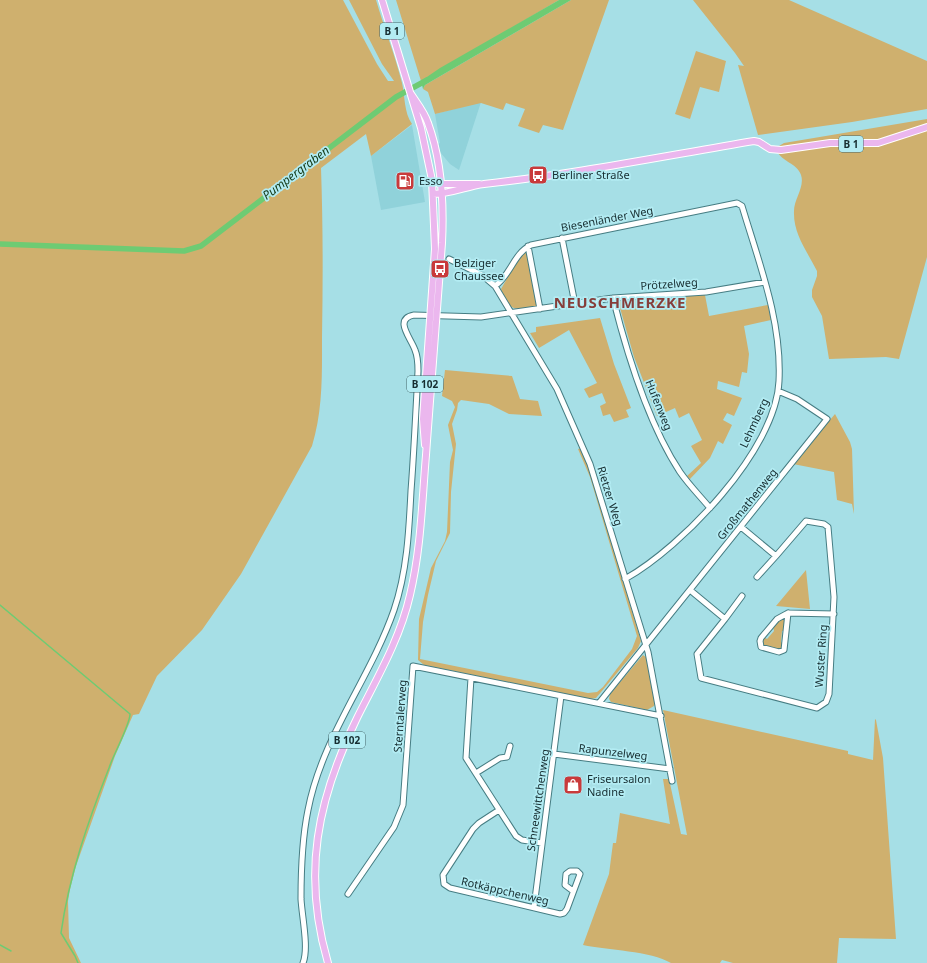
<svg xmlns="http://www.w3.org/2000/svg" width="927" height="963" font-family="'Noto Sans',sans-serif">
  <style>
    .built { fill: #90d2da }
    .green { fill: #cfb06e }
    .water { fill: #6ecb73 }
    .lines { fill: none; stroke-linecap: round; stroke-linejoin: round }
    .stream { stroke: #6ecb73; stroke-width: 1.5 }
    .canal { stroke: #6ecb73; stroke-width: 5.5 }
    .minor-casing { stroke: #467d83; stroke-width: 7 }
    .major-casing { stroke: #fff; stroke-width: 8 }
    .minor { stroke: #fff; stroke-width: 5 }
    .major { stroke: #ebb7ee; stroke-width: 6 }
    .labels { text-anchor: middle; stroke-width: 3.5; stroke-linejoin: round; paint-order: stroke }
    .shield { fill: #b3ecf3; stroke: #45666a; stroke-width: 1 }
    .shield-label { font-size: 10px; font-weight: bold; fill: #162d30 }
    .poi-label { font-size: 11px; fill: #162d30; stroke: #b3ecf3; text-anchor: start }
    .street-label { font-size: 11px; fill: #162d30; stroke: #b3ecf3 }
    .water-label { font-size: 12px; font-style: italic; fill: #133916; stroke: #b3ecf3 }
    .district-label { font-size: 15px; font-weight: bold; letter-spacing: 1px; fill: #863e3a; stroke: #b3ecf3 }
  </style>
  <rect width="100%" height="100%" fill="#a6dfe6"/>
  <path class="built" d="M481,102L459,170L450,164L440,152L438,144L440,143L435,114Z
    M412,125L425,202L381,210L371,156Z"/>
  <path class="green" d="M0,0H343L377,64L388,81H394L382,64L349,0H376C384,27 395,55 402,83C405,96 404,113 412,124L371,156L366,134L321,168C323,225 323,280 322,337C322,374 323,410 312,446L241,574L202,630L157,676L139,714L133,715L115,756L76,866L70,889L68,901L69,938L81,963H0Z
    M396,0H559L421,81Z
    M571,0H609L563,130L543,125L539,133L518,126L525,109L506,103L503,110L481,103L435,114L428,92L423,89L425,85Z
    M693,0H789L927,61V109L852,122L758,135L738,65L744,66L735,53Z
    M696,51L726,61L719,92L700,87L690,119L675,114Z
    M927,119V257L899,359L886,357L829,359L822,316L812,297V290L817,276V271C807,251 793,234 794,211C794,199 805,187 801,175C797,163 782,162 777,151L779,146L784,143Z
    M526,251L539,307C518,310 508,313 501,289L520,256Z
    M705,295L709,316L768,305L771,320L744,326L749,354L747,373L742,372L739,387L718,381L717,389L742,398L734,416L727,413L723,420L732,425L723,444L718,441L710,458L690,479L687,476L701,463L691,446L702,440L689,413L679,418L675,408L657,416L634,357L618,301Z
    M600,318L614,364L631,408L626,410L629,417L614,422L610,414L603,416L600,406L606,403L602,393L589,398L584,389L597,383L569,330L539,348L530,333L536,332V327Z
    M445,370L512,376L520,399L538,401L542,416L509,414L489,404L461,400L458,403L457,410L452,424L456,444L451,492L450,533L436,561L428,595L423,622L420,659L588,693L597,692L603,687L632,649L637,636L590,477L578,449L581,448L588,465L641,641L638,648L596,698L590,699L424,665L418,660L419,619L431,568L445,541L447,532L450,462L453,450L448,425L455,407L452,401L442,396Z
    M835,414L850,442L852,449L854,514L852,504L837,500L834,472L793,464Z
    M806,570L810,609L776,606Z
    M782,618L785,621V631H782L781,642L784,645L781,650L764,646L762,640L764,637L767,639L774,631L773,626Z
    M643,655L647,658L655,703L654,706L647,710L611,702L609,699L610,694Z
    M663,710L848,751V754L873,760L875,719L876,720L883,758L896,939L839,938L837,963H733L722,960L720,963H671C651,951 607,950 583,945L609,874L613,843H616L620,813L670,824L663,779H669L681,834L687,835Z"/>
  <path class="water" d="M559,0H571L425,85L423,89L421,81L440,68Z"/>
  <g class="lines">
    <path class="stream" d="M0,605L130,714C130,725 113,755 109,768C88,821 69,876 61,933L75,956L78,963
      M0,945L11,951"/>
    <path class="canal" d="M0,244L184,251L201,246L396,97L427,80"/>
    <g class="minor-casing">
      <path id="minor" d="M562,238L575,304
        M528,246L540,309
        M449,259L482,275L495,286L557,389L590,464L648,652L672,781
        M495,286C511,275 513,254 531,245L737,203L742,206C759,263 782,321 779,381C776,450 682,547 625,579
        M613,298C627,354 649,425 680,472C689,485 700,496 710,508
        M757,577L776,556
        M690,590L725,619L742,596
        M788,613L777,619L761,638L760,641L761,647L779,652L784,650L788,613L834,614
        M725,619L697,654L701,678L817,708L826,702L829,694L834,597L828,527L824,524L806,521L776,556L741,527
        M471,678L466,758L516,836L522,840L542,843
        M599,703L827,419L797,399L778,391
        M554,754L670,769
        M476,773L500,758L507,757L510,746
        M499,810L479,823L473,829L443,875L444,884L450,888L560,914L564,913L567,909L580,874L577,871H570L566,874L565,885L573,891
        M348,894L394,827L403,805L413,666L661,716
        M534,907L561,696
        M303,963C309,948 302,917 301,899C301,869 302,839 308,810C322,737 370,679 394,610C407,572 409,531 411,491C414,451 416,411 418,371C418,364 418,357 415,350C411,338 393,319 414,315L481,317L613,298L706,292L765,282"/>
    </g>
    <g class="major-casing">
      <path id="major" d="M382,0L421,128L432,180L435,249L423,419L425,445
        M439,184H479
        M433,194C451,194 467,186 484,184C574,174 664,156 754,141L759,142L770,149L781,150L830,143H878L927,127
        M328,963C302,874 317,800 357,718C377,678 400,639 410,595C421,549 422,502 426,455C431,384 437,313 442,243C444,203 442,161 428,123C425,113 417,103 411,94"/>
    </g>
    <use href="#minor" class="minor"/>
    <use href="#major" class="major"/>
  </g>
  <defs>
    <g id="bus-square" transform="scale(1)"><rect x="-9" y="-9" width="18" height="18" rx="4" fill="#c93a3b" stroke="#b3ecf3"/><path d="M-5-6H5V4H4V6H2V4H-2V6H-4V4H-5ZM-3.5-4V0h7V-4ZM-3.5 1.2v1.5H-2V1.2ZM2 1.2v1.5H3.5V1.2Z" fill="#fff"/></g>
    <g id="fuel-square" transform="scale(1)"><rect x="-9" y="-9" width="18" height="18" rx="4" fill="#c93a3b" stroke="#b3ecf3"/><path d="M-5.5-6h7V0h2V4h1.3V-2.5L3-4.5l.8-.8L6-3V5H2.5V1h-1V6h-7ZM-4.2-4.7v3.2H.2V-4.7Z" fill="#fff"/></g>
    <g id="shop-square" transform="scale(1)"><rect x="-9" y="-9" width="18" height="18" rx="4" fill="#c93a3b" stroke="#b3ecf3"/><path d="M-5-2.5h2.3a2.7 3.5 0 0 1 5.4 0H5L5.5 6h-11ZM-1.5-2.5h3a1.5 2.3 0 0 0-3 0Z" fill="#fff"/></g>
  </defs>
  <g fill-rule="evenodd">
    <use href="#bus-square" x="538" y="175"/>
    <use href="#fuel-square" x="405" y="181"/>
    <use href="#bus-square" x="440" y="269"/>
    <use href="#shop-square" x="573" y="785"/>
  </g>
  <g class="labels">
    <g class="shield">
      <rect x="380" y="23" width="24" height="16" rx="3"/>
      <rect x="839" y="136" width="24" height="16" rx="3"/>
      <rect x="407" y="376" width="36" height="16" rx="3"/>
      <rect x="329" y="732" width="36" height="16" rx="3"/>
    </g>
    <g class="shield-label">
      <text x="392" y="35">B 1</text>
      <text x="851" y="148">B 1</text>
      <text x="425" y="388">B 102</text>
      <text x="347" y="744">B 102</text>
    </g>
    <g class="poi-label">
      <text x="552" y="179">Berliner Straße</text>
      <text x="419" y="185">Esso</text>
      <text x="454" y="267">Belziger<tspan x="454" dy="13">Chaussee</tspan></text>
      <text x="587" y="783">Friseursalon<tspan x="587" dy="13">Nadine</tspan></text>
    </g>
    <g class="street-label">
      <text transform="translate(607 219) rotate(-11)" y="4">Biesenländer Weg</text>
      <text transform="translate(669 284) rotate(-4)" y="4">Prötzelweg</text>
      <text transform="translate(659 405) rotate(68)" y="4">Hufenweg</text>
      <text transform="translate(754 423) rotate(-65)" y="4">Lehmberg</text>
      <text transform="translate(610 496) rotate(73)" y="4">Rietzer Weg</text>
      <text transform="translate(747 504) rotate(-51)" y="4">Großmathenweg</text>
      <text transform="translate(821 656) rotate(-86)" y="4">Wuster Ring</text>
      <text transform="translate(400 716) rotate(-86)" y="4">Sterntalerweg</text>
      <text transform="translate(613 752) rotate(7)" y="4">Rapunzelweg</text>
      <text transform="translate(538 800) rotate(-82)" y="4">Schneewittchenweg</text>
      <text transform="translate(505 891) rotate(13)" y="4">Rotkäppchenweg</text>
    </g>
    <g class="water-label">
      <text transform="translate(296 173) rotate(-37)" y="4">Pumpergraben</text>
    </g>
    <g class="district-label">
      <text x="620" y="308">NEUSCHMERZKE</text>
    </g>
  </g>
</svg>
